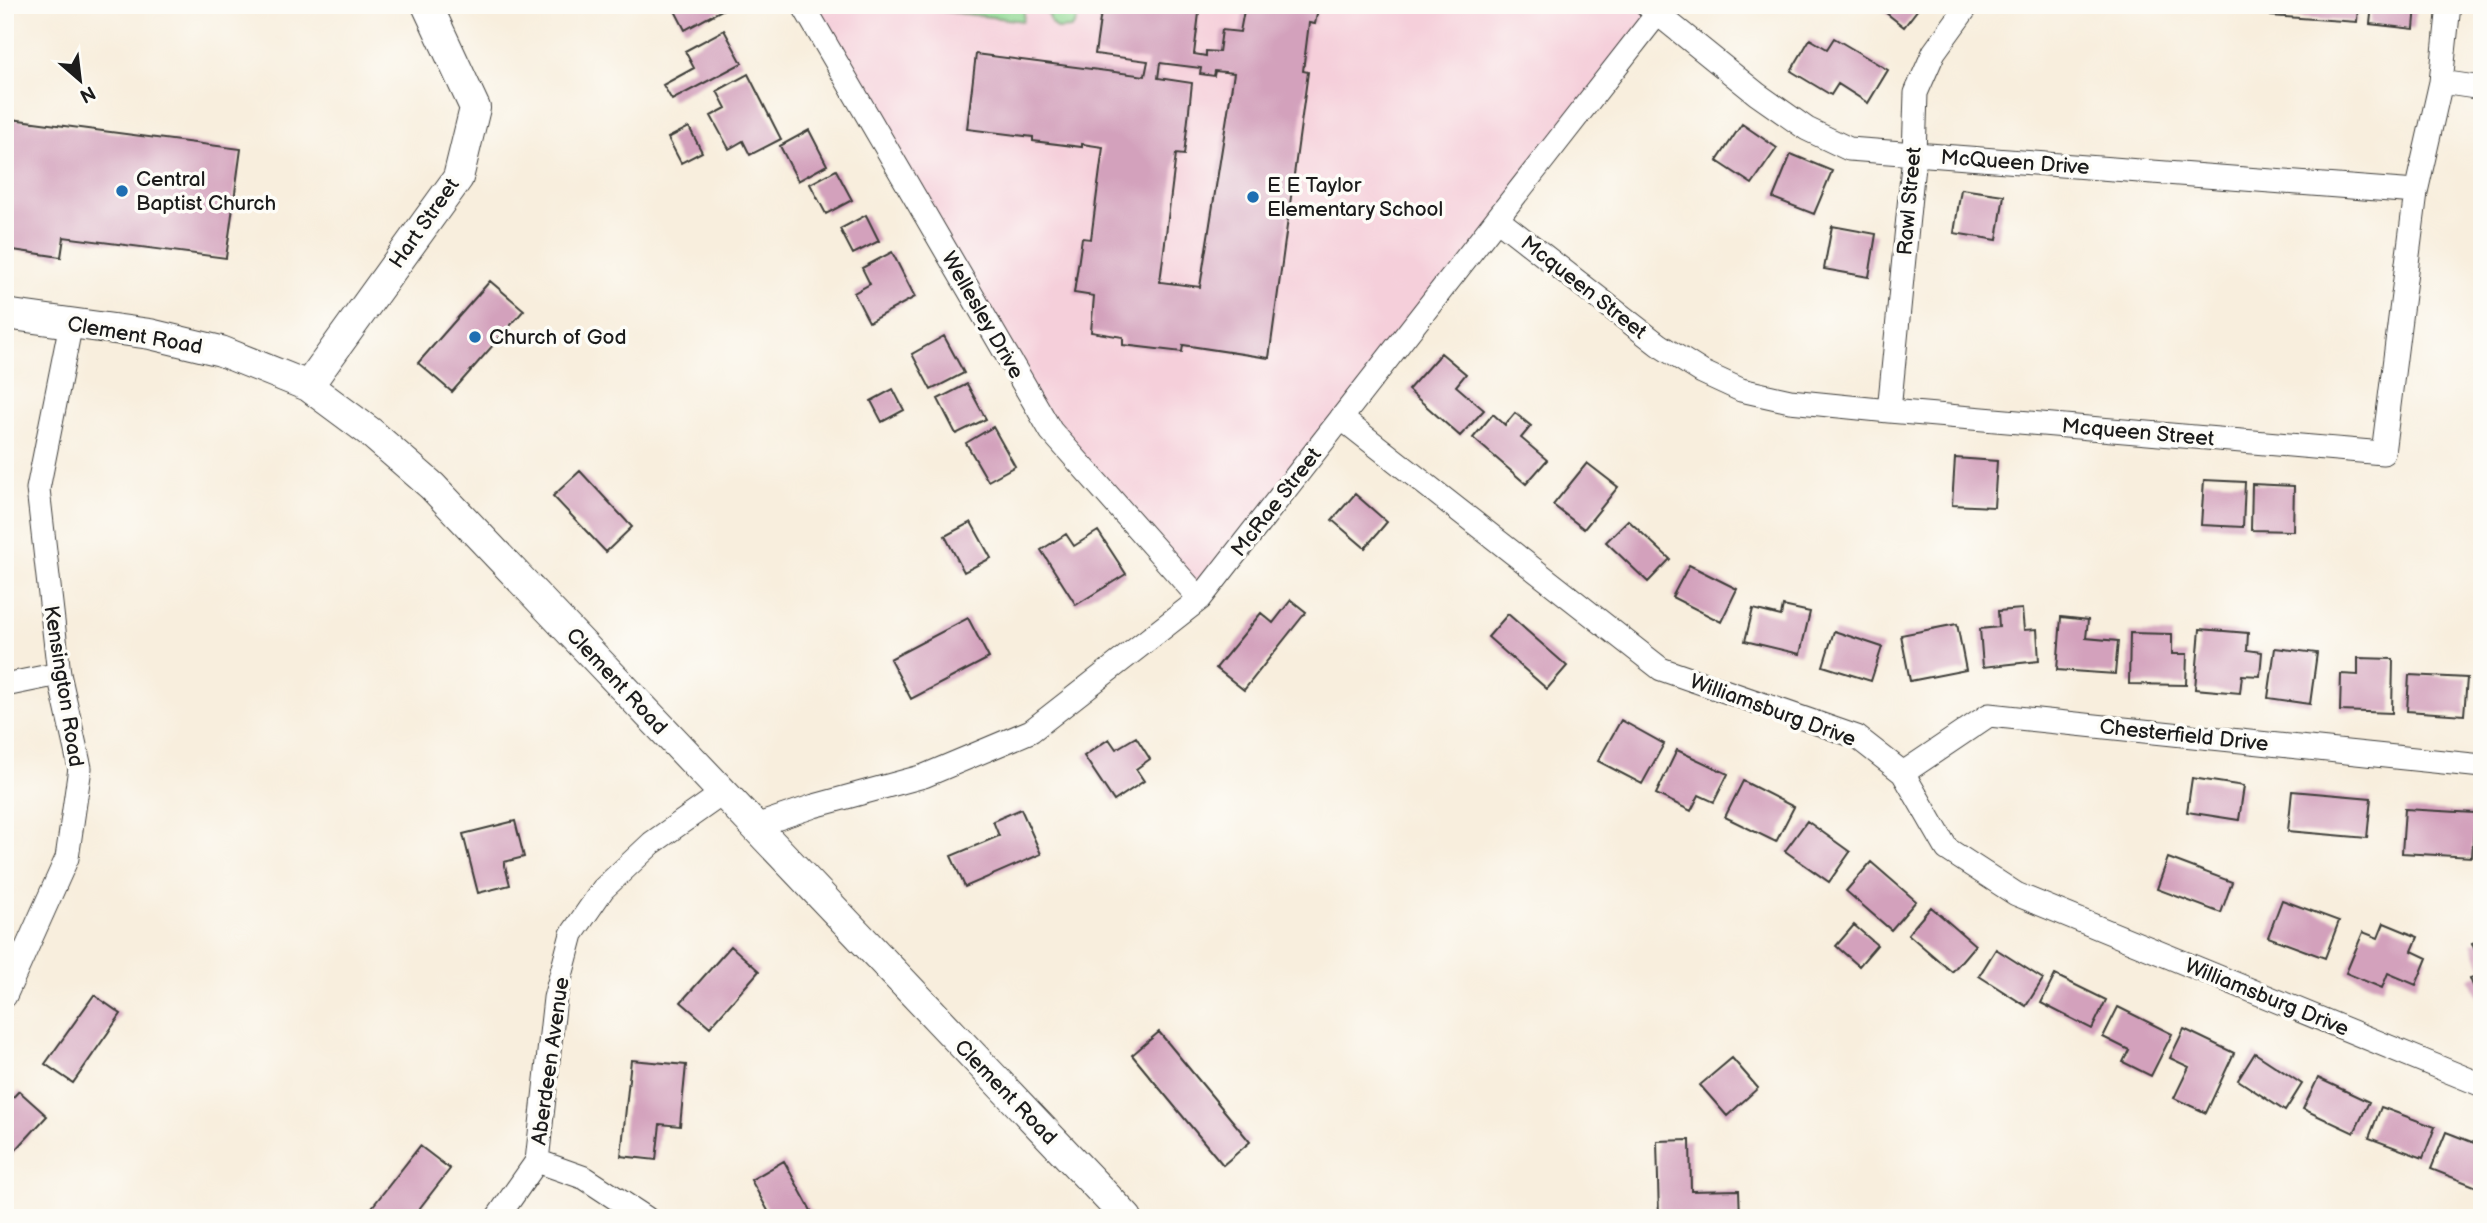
<svg xmlns="http://www.w3.org/2000/svg" width="2487" height="1223" font-family="'Balsamiq Sans',sans-serif">
  <style>
    .built { fill: #f5cfda }
    .green { fill: #90d893; stroke: #567a58; stroke-width: 2 }
    .building { fill: #d3a1bc; fill-rule: evenodd }
    .lines { fill: none; stroke-linecap: round; stroke-linejoin: round }
    .minor-casing { stroke: #3d3c39; stroke-width: 25 }
    .tertiary-casing { stroke: #3d3c39; stroke-width: 32 }
    .minor { stroke: #fff; stroke-width: 23 }
    .tertiary { stroke: #fff; stroke-width: 30 }
    .poi-dot { fill: #1f6fb2; stroke: #fdfcf7; stroke-width: 2.5 }
    .labels { text-anchor: middle; stroke-width: 7; stroke-linejoin: round; paint-order: stroke }
    .street-label { font-size: 21px; fill: #1c1c1c; stroke: #fdfcf7 }
    .poi-label { font-size: 21px; fill: #1c1c1c; stroke: #fdfcf7; text-anchor: start }
  </style>
  <rect width="100%" height="100%" fill="#fdfcf7"/>
  <filter id="ink" filterUnits="userSpaceOnUse"><feTurbulence type="fractalNoise" baseFrequency=".0143" numOctaves="2"/><feDisplacementMap in="SourceGraphic" scale="14" xChannelSelector="R" yChannelSelector="G"/><feConvolveMatrix kernelMatrix="1 2 1 2 8 2 1 2 1" color-interpolation-filters="sRGB"/></filter>
  <filter id="wash" filterUnits="userSpaceOnUse"><feTurbulence type="fractalNoise" baseFrequency=".00686" numOctaves="4" result="noise"/><feDisplacementMap in="SourceGraphic" scale="28" xChannelSelector="R" yChannelSelector="G"/><feGaussianBlur stdDeviation="1.57" result="paint"/><feColorMatrix in="noise" values="0 0 0 0 0 0 0 0 0 0 0 0 0 0 0 0 0 1.4 0 .05"/><feComposite in="paint" operator="in"/></filter>
  <g filter="url(#wash)">
    <rect width="100%" height="100%" fill="#f8eedd"/>
    <path class="built" d="M803,5H1647L1657,13L1200,599L1051,431Z"/>
    <path class="green" d="M935,5H1025L1023,21L935,10Z
      M1044,5H1081V6L1075,24L1071,28L1057,29L1051,23L1049,15L1044,11Z"/>
    <g id="blocks">
      <path class="building" d="M672,5H731L685,30Z
        M1102,5H1200L1194,54L1206,56V51L1219,52L1222,30L1240,32L1245,5H1313L1312,8L1318,9L1315,24L1309,23L1303,71L1308,72L1269,358L1183,345L1182,352L1123,345V337L1091,332L1094,296L1074,293L1082,238L1091,239L1103,147L1082,144V147L1033,141V137L967,129L976,54L1145,76L1148,61L1095,54ZM1160,63L1201,68L1200,74L1214,76L1215,71L1234,73L1200,287L1160,282L1176,154L1184,155L1192,83L1158,78Z
        M1876,5H1921L1904,27Z
        M2272,5H2358L2357,22L2271,16Z
        M2372,5H2416L2414,29L2370,24Z
        M724,30L742,63L672,100L663,85L694,68L685,51Z
        M1834,38L1888,70L1868,103L1838,84L1831,95L1791,71L1810,39L1827,49Z
        M748,74L781,139L750,155L743,141L729,149L711,116L726,108L717,91Z
        M11,119L241,149L226,258L64,237L61,257L6,249L9,230L5,229V165Z
        M1742,124L1777,148L1752,184L1717,161Z
        M689,127L702,152L681,163L668,138Z
        M809,130L827,165L798,181L780,146Z
        M1791,154L1832,171L1814,214L1773,198Z
        M836,170L852,200L826,214L810,184Z
        M1961,189L2004,195L1997,240L1954,233Z
        M866,215L879,241L853,254L840,229Z
        M1832,226L1876,234L1869,277L1824,269Z
        M892,252L915,297L869,322L854,293L870,284L862,268Z
        M490,281L524,310L452,392L418,363Z
        M944,336L964,373L931,390L912,354Z
        M1441,353L1466,374L1456,386L1484,410L1460,436L1408,390Z
        M967,384L986,419L956,434L938,399Z
        M893,389L904,410L882,422L871,401Z
        M1515,413L1531,426L1521,438L1547,460L1526,484L1473,438L1493,414L1505,425Z
        M993,427L1015,466L988,481L966,443Z
        M1955,458L1997,461L1994,507L1952,505Z
        M1587,463L1618,487L1584,529L1553,505Z
        M580,471L632,527L606,552L553,496Z
        M2204,480L2245,482L2243,527L2201,525Z
        M2252,484L2294,486L2293,531L2251,530Z
        M1355,494L1387,522L1365,548L1332,520Z
        M1628,520L1670,559L1648,582L1606,542Z
        M971,522L991,558L964,572L945,536Z
        M1098,531L1126,574L1076,605L1041,550L1066,534L1074,546Z
        M1689,565L1737,589L1721,622L1672,597Z
        M1291,600L1306,612L1244,690L1216,668L1261,613L1273,623Z
        M1783,606L1810,612L1800,654L1745,641L1753,609L1781,616Z
        M2022,609L2024,630L2037,629L2039,661L1983,667L1980,629L1999,627L1998,611Z
        M1508,614L1567,666L1547,689L1488,637Z
        M2061,617L2088,620L2086,638L2118,641L2115,674L2057,670Z
        M968,618L989,658L911,699L890,659Z
        M1957,624L1966,670L1910,681L1901,635Z
        M2200,629L2248,633L2247,650L2262,652L2260,676L2242,675L2240,693L2195,689Z
        M1834,631L1882,647L1871,681L1823,666Z
        M2130,633L2172,634V654H2187L2186,685L2129,684Z
        M2275,648L2317,653L2310,704L2268,698Z
        M2358,658L2393,659L2392,713L2340,711L2341,674L2358,675Z
        M2409,675L2467,678L2464,715L2407,711Z
        M1621,720L1664,744L1642,784L1598,761Z
        M1136,737L1150,759L1136,769L1144,781L1114,801L1084,756L1109,739L1116,749Z
        M1677,750L1728,774L1714,802L1699,795L1691,811L1656,794Z
        M2192,778L2244,786L2239,820L2187,812Z
        M1743,781L1794,807L1776,842L1725,817Z
        M2292,791L2371,798L2367,838L2288,831Z
        M1021,809L1041,854L965,887L951,856L999,836L993,821Z
        M2405,809L2475,813L2472,857L2402,853Z
        M515,821L524,857L504,862L510,885L478,893L463,834Z
        M1807,821L1850,852L1829,882L1785,851Z
        M2168,858L2232,882L2221,913L2157,889Z
        M1871,862L1916,901L1891,930L1846,891Z
        M2282,900L2339,921L2325,958L2268,937Z
        M1931,907L1975,945L1952,972L1908,934Z
        M2384,923L2418,937L2412,951L2427,958L2416,985L2388,973L2382,988L2346,973L2363,932L2378,938Z
        M1854,925L1877,945L1859,966L1836,946Z
        M2482,939V968L2472,943Z
        M731,946L759,971L710,1027L681,1002Z
        M1996,949L2043,979L2026,1006L1979,976Z
        M2482,974V1008L2470,978Z
        M2055,975L2106,1000L2092,1029L2041,1003Z
        M94,995L121,1014L73,1083L45,1064Z
        M2118,1007L2172,1034L2151,1076L2123,1062L2129,1050L2103,1037Z
        M2184,1029L2234,1053L2206,1113L2174,1098L2189,1067L2170,1058Z
        M1159,1032L1250,1142L1223,1165L1132,1055Z
        M2255,1053L2302,1084L2285,1111L2238,1080Z
        M1732,1058L1758,1088L1727,1116L1700,1085Z
        M631,1060L686,1065L680,1126L660,1124L656,1160L621,1156Z
        M2318,1078L2369,1102L2354,1133L2303,1109Z
        M19,1091L47,1116L5,1162V1106Z
        M2381,1107L2435,1127L2423,1158L2369,1138Z
        M2446,1132L2482,1146V1189L2431,1169Z
        M1690,1140L1691,1191L1739,1190L1740,1218H1659L1657,1141Z
        M420,1146L450,1169L412,1218H377L369,1211Z
        M784,1161L815,1218H772L751,1180Z"/>
    </g>
  </g>
  <g filter="url(#ink)">
    <use href="#blocks" fill-opacity="0" stroke="#3d3c39" stroke-width="2"/>
    <g class="lines">
      <g class="minor-casing">
        <path id="minor" d="M803,5L1051,431L1200,599
          M1647,5L1757,94L1807,129L1849,149L2416,192
          M2441,82L2482,88
          M1497,219L1659,345L1702,372L1741,390L1790,401L1889,411L2383,453L2416,192L2441,82L2449,5
          M1889,411L1914,155L1916,93L1934,52L1968,5
          M1341,418L1661,669L1857,737L1903,773L1947,849L2016,894L2482,1085
          M5,685L59,674
          M1903,773L1989,715L2482,766
          M755,826L814,806L924,776L1031,731L1200,599L1664,5
          M5,996L67,858L80,768L59,674L38,489L71,323
          M537,1161L585,1178L646,1218
          M497,1218L537,1161L555,998L572,934L603,889L652,843L723,793"/>
      </g>
      <g class="tertiary-casing">
        <path id="tertiary" d="M5,314L150,334L221,351L308,386L370,432L432,486L1127,1218
          M308,386L458,178L475,108L427,5"/>
      </g>
      <use href="#minor" class="minor"/>
      <use href="#tertiary" class="tertiary"/>
    </g>
  </g>
  <g class="poi-dot">
    <circle cx="122" cy="191" r="7"/>
    <circle cx="1253" cy="197" r="7"/>
    <circle cx="475" cy="337" r="7"/>
  </g>
  <g class="labels">
    <g class="street-label">
      <text transform="translate(2015 162) rotate(4)" y="7">McQueen Drive</text>
      <text transform="translate(1909 201) rotate(-85)" y="7">Rawl Street</text>
      <text transform="translate(424 223) rotate(-55)" y="7">Hart Street</text>
      <text transform="translate(1584 287) rotate(38)" y="7">Mcqueen Street</text>
      <text transform="translate(983 315) rotate(60)" y="7">Wellesley Drive</text>
      <text transform="translate(135 335) rotate(10)" y="7">Clement Road</text>
      <text transform="translate(2138 432) rotate(5)" y="7">Mcqueen Street</text>
      <text transform="translate(1276 502) rotate(-52)" y="7">McRae Street</text>
      <text transform="translate(617 681) rotate(47)" y="7">Clement Road</text>
      <text transform="translate(64 686) rotate(81)" y="7">Kensington Road</text>
      <text transform="translate(1773 710) rotate(20)" y="7">Williamsburg Drive</text>
      <text transform="translate(2184 735) rotate(6)" y="7">Chesterfield Drive</text>
      <text transform="translate(2267 997) rotate(22)" y="7">Williamsburg Drive</text>
      <text transform="translate(550 1061) rotate(-82)" y="7">Aberdeen Avenue</text>
      <text transform="translate(1006 1092) rotate(46)" y="7">Clement Road</text>
    </g>
    <g class="poi-label">
      <text x="136" y="186">Central<tspan x="136" dy="24">Baptist Church</tspan></text>
      <text x="1267" y="192">E E Taylor<tspan x="1267" dy="24">Elementary School</tspan></text>
      <text x="489" y="344">Church of God</text>
    </g>
  </g>
  <rect width="2487" height="1223" fill="none" stroke="#fdfcf7" stroke-width="28"/>
  <g transform="translate(80 80) rotate(152)" stroke="#fdfcf7" stroke-width="5" paint-order="stroke">
  <path d="M0-5L12 26L0 18L-12 26Z" fill="#1c1c1c"/>
  <text y="-10" font-size="19" font-weight="bold" text-anchor="middle" fill="#1c1c1c">N</text>
  </g>
</svg>
